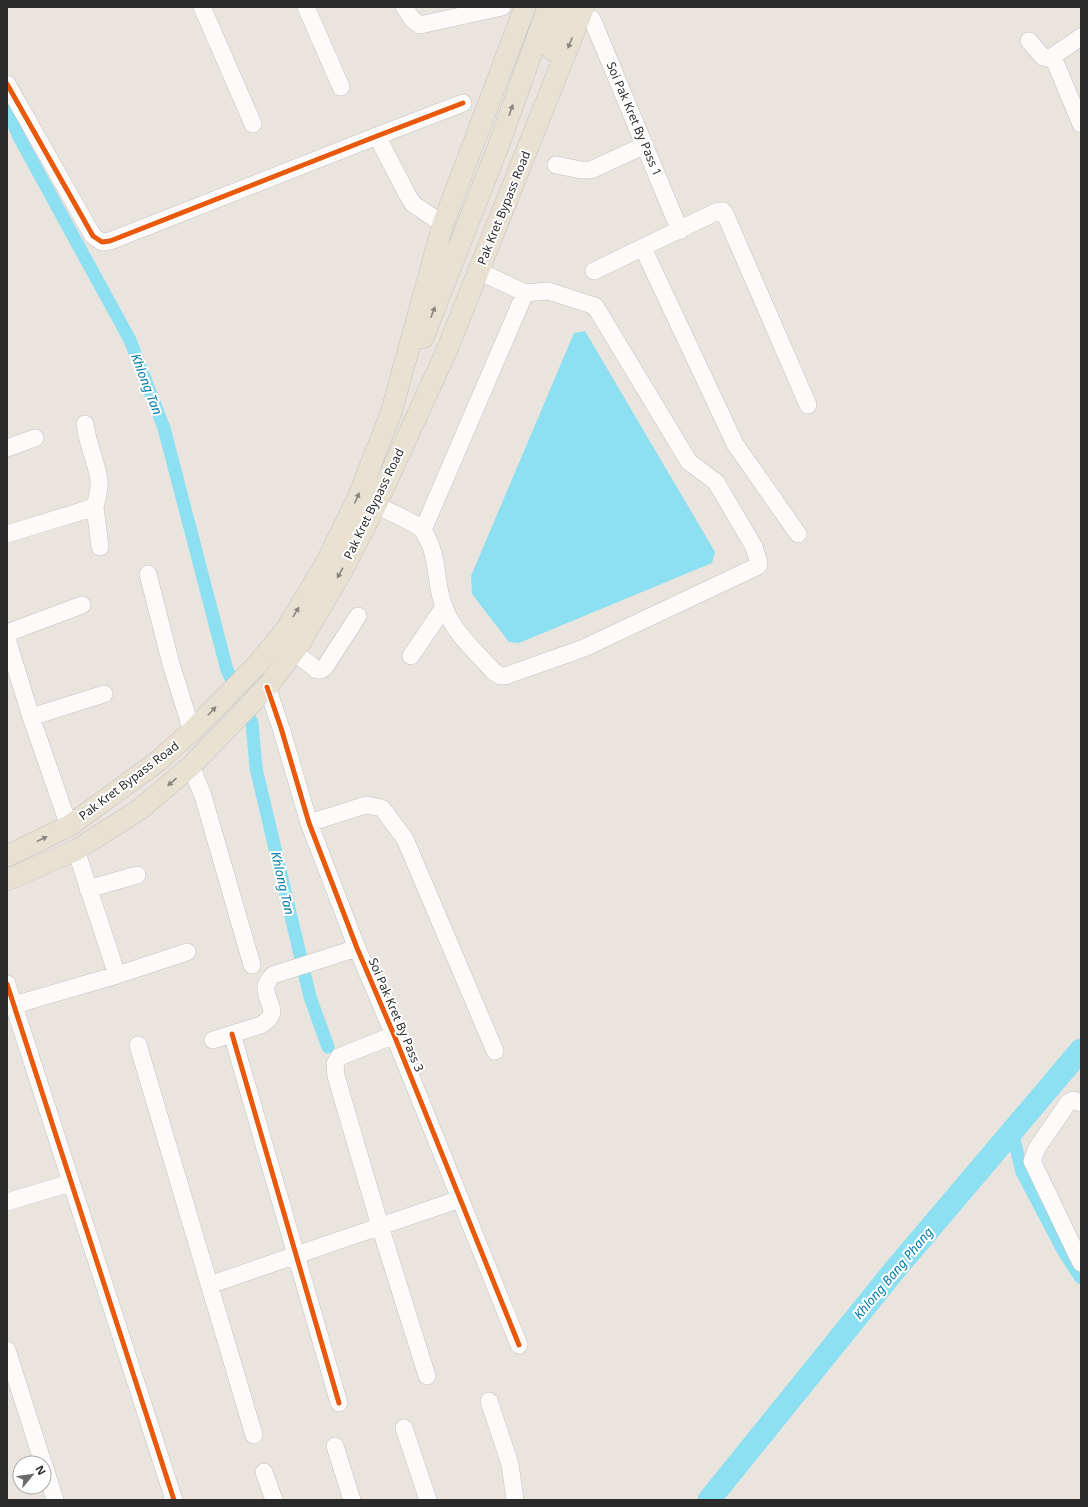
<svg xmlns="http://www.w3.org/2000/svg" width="1088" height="1507" font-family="'Noto Sans',sans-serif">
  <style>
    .water { fill: #8ce0f2 }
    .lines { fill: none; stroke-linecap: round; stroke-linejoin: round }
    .canal { stroke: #8ce0f2; stroke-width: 13 }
    .river { stroke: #8ce0f2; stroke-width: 23 }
    .minor-casing { stroke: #c3c1c1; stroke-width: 18 }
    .major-casing { stroke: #c5c3c1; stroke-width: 22 }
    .minor { stroke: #fcfbfa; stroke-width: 17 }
    .major { stroke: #e8e1d2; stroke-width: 21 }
    .cycleway-casing { stroke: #fff; stroke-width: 8 }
    .cycleway { stroke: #e8590c; stroke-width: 5 }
    .oneway { fill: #89867e }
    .labels { text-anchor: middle; stroke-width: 4; stroke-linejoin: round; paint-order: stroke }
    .street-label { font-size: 12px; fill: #2a2a2a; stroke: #fff }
    .water-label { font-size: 13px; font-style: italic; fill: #007da9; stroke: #fff }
  </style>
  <rect width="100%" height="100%" fill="#eae4df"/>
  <path class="water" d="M585,331L715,552L712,563L519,643L509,642L472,594L471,576L574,333Z"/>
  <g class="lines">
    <path class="canal" d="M7,109L19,137L130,340L164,428L227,670L232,680
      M249,717L252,723L256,768L310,997L328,1047
      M1012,1132L1022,1172L1064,1252L1081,1278"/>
    <path class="river" d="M709,1500L893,1272L1081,1050"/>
    <g class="minor-casing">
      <path id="minor" d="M202,7L253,124
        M306,7L341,87
        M404,7L413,20L420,25L502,7
        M582,14L592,19L680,231
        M1029,41L1043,57L1050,58L1081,37
        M1053,57L1081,124
        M7,84L93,236L102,242L110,241L377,136L463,103
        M377,136L407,194L413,204L443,224
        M556,165L581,170H591L645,145
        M643,248L735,444L798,534
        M594,271L718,211H723L725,214L808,405
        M7,448L35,438
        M376,505C384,509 420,525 423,531C440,556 434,581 444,607C454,633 476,652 494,672L501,676H505L584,648L758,566L759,563L754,547L716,482L689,462L595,306L548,291L525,293L479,271
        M95,507L100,547
        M423,530L525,293
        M7,534L95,507C97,498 100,489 99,479C96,461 87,443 85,424
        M148,574L171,664L192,731
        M7,633L82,605
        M7,639L31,717L69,826
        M294,652L317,670H321L325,667L358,616
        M411,656L444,607
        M267,687L281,728L309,823L357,948L394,1035L519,1345
        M31,717L104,694
        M191,766L203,796L252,965
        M309,823L366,805L382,808L405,839L495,1051
        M76,850L117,975
        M88,889L137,875
        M7,984L174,1500
        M14,1005L117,975L187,952
        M232,1034L339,1403
        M394,1035L339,1057L335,1064L336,1076L380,1226L427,1376
        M213,1040L261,1025C282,1012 266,1004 266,989C265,983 270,979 273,975L357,948
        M138,1045L254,1435
        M1081,1103L1073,1100L1068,1103L1037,1148L1032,1161L1081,1263
        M7,1202L70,1183
        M209,1285L460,1199
        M7,1350L43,1463
        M489,1401L510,1464L515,1500
        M404,1428L428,1500
        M335,1446L352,1500
        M44,1465L55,1500
        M264,1472L274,1500"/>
    </g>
    <g class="major-casing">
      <path id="major" d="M552,50L568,7
        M423,338L498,147L548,7
        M7,856L69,826L157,762L192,731L257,665L287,628L326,563L358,497L391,413L443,224L525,7
        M7,880L76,850L139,810L191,766L267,687L299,645L342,571L376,505L447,350L584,7"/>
    </g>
    <use href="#minor" class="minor"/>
    <use href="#major" class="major"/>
    <g class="cycleway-casing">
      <path id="cycleway" d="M7,84L93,236L102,242L110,241L377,136L463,103
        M267,687L281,728L309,823L357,948L394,1035L519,1345
        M7,984L174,1500
        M232,1034L339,1403"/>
    </g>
    <use href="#cycleway" class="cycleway"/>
  </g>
  <defs><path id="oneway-solid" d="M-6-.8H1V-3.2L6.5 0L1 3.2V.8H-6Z"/></defs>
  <g class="oneway">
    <use href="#oneway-solid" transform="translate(570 43) rotate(112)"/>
    <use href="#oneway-solid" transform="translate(511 110) rotate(-71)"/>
    <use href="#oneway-solid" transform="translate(433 312) rotate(-69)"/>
    <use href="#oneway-solid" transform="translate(357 498) rotate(-66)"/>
    <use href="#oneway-solid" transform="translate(340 573) rotate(119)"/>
    <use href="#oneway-solid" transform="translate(296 612) rotate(-59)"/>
    <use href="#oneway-solid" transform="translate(212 711) rotate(-46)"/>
    <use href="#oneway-solid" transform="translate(172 782) rotate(139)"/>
    <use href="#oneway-solid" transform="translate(42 839) rotate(-26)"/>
  </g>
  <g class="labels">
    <g class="street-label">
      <text transform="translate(634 119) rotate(67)" y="4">Soi Pak Kret By Pass 1</text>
      <text transform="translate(504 208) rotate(-68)" y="4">Pak Kret Bypass Road</text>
      <text transform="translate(374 504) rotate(-64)" y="4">Pak Kret Bypass Road</text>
      <text transform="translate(129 781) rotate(-37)" y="4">Pak Kret Bypass Road</text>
      <text transform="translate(396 1015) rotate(67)" y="4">Soi Pak Kret By Pass 3</text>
    </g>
    <g class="water-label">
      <text transform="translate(147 384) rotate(69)" y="5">Khlong Tan</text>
      <text transform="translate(283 883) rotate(77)" y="5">Khlong Tan</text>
      <text transform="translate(893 1273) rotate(-50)" y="5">Khlong Bang Phang</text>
    </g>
  </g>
  <rect width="1088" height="1507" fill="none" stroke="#2a2a2a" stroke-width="16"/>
  <g transform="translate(32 1475) rotate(61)"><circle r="19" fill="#ffffff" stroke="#aaaaaa"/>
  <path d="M0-3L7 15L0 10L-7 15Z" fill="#6d6b69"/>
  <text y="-6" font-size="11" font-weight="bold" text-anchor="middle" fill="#2a2a2a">N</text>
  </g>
</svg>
